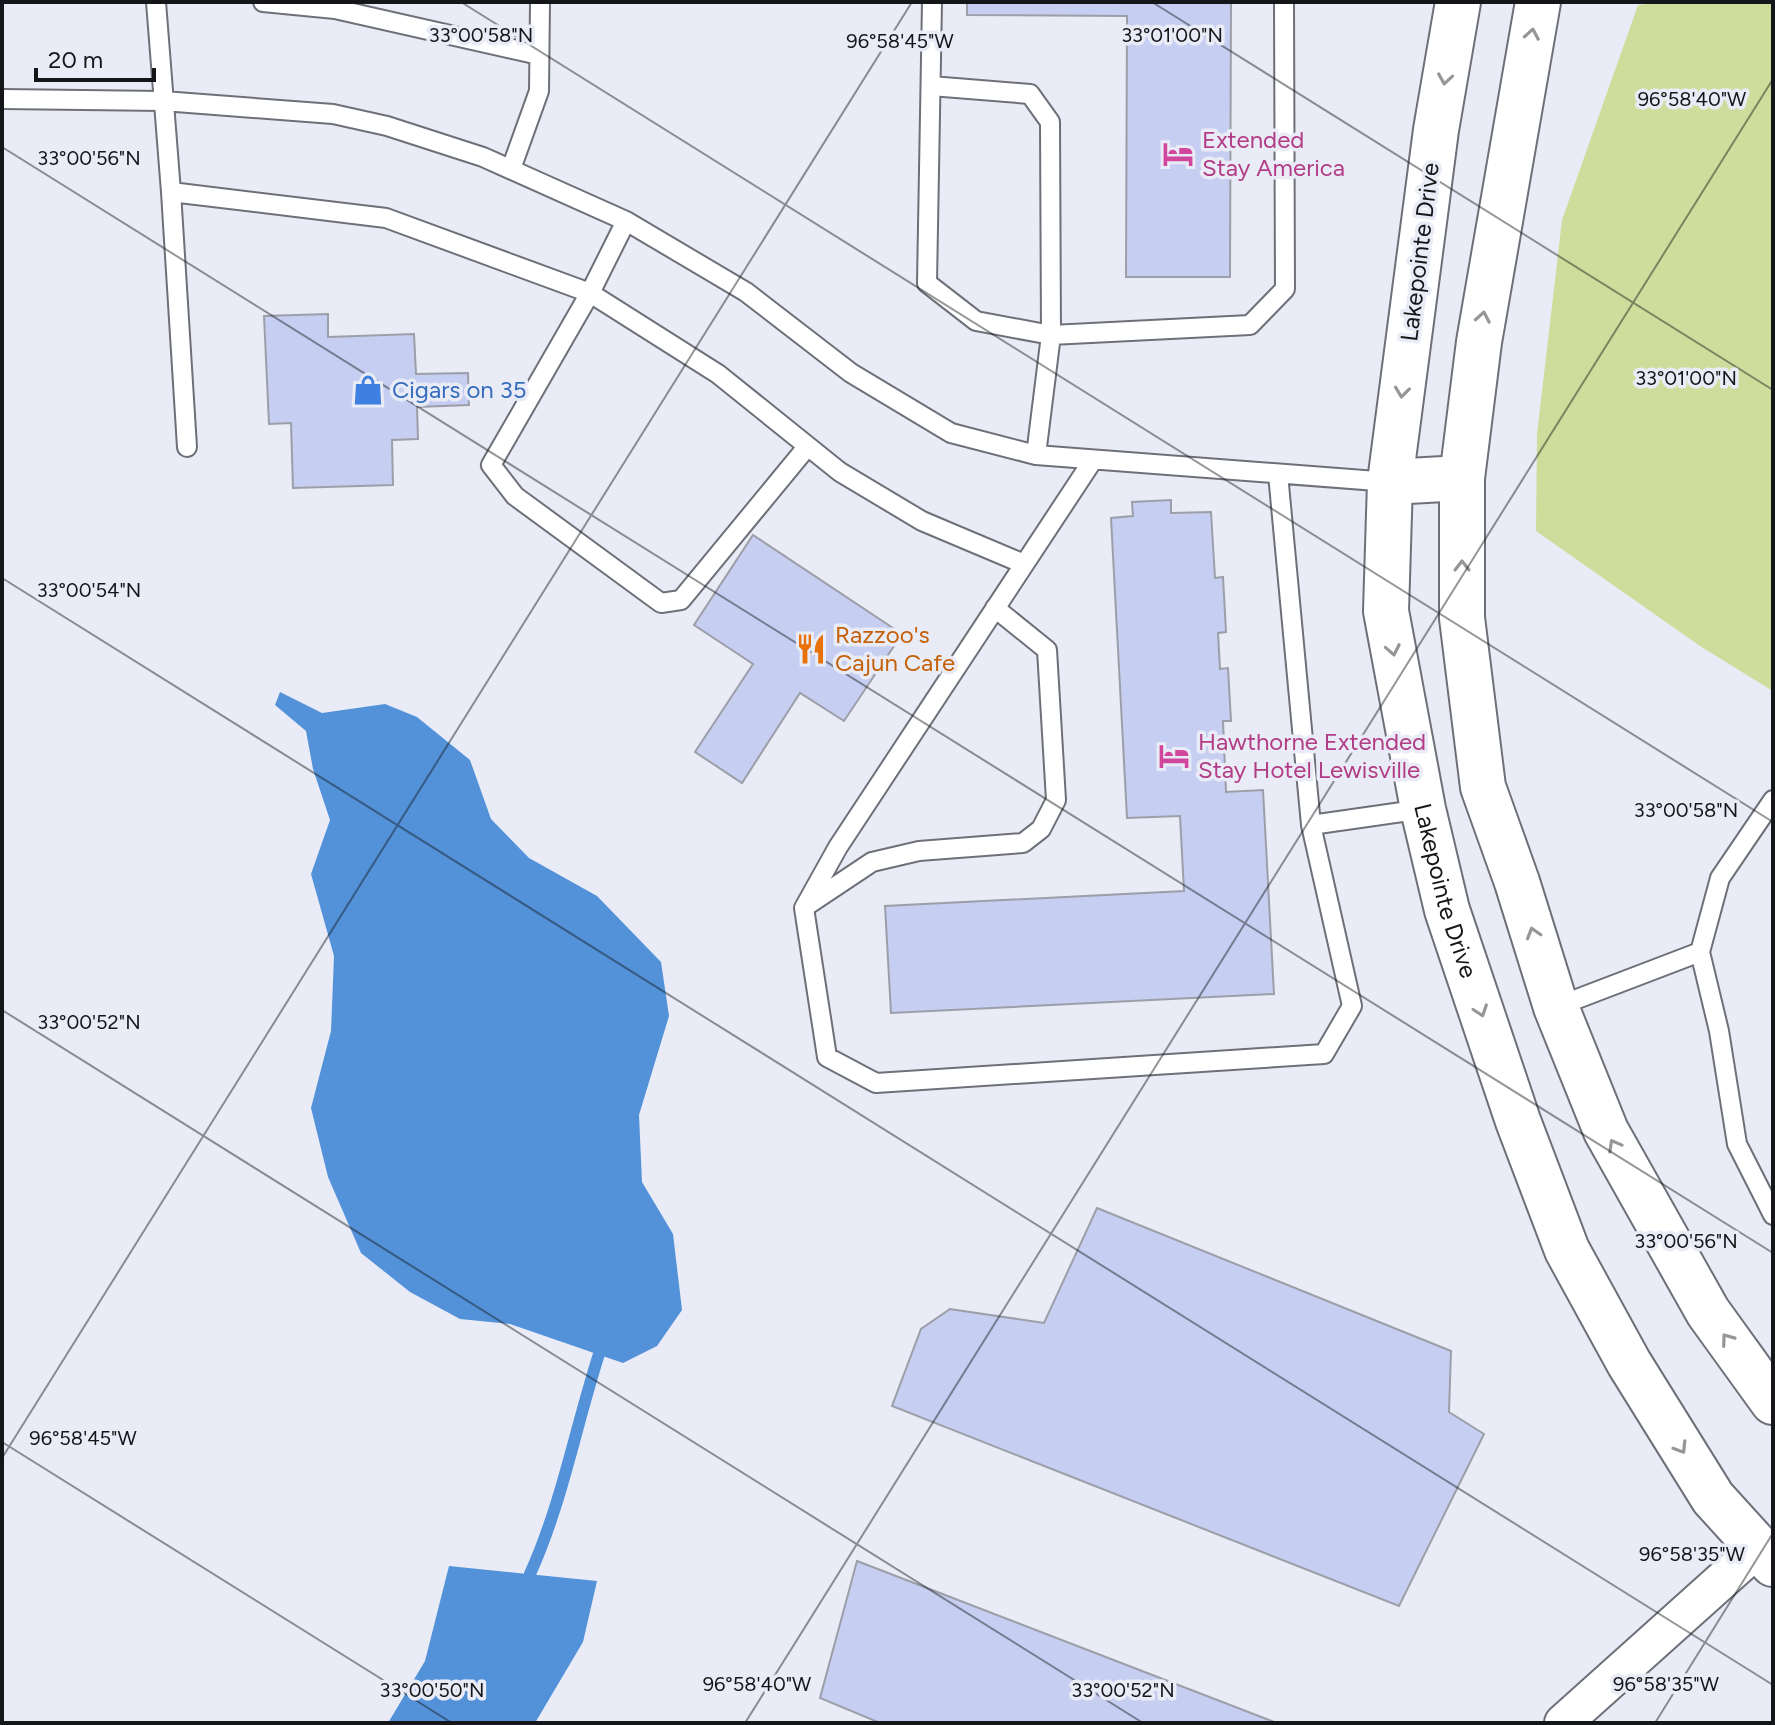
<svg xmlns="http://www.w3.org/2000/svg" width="1775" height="1725" font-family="Figtree,sans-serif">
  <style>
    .green { fill: #cfdd9c }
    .water { fill: #5392d9 }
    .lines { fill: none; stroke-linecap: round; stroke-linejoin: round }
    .stream { stroke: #5392d9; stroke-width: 12 }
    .building { fill: #c6cef1; stroke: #9c9ea8; stroke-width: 2 }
    .lane-casing { stroke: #6e7079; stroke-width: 22 }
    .street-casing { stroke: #6e7079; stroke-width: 40 }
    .secondary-casing { stroke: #6e7079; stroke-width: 48 }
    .lane { stroke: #fff; stroke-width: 18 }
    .street { stroke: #fff; stroke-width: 36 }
    .secondary { stroke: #fff; stroke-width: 44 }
    .oneway { stroke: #969698 }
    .ticks { fill: none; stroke: #151619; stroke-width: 2; stroke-opacity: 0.45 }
    .labels { text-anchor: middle; stroke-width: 7; stroke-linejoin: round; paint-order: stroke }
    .hotel-label { font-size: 24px; fill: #b23c85; stroke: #e9ecf6; text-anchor: start }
    .street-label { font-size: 24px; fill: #151619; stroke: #e9ecf6 }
    .shop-label { font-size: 24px; fill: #366cbe; stroke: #e9ecf6; text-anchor: start }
    .food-label { font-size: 24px; fill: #c56008; stroke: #e9ecf6; text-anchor: start }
    .ticks-label { font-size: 20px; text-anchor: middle; fill: #151619; stroke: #e9ecf6; stroke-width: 7; stroke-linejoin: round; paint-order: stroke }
  </style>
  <rect width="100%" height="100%" fill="#e9ecf6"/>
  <path class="green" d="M1666,2H1773V686L1771,690L1700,646L1536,531L1537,434L1562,220L1638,5Z"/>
  <path class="water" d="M280,692L322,713L385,704L417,717L470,760L491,819L529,858L597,896L661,962L669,1016L639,1115L642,1182L673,1234L682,1310L657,1346L623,1363L510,1324L460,1319L410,1292L361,1253L328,1177L311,1108L331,1031L334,956L311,874L330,820L313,769L306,731L275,705Z
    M449,1566L597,1581L583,1642L535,1723H388L425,1661Z"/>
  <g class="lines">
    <path class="stream" d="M530,1574C562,1503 575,1429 599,1354"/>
  </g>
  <path class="building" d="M967,2H1231L1230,277H1126L1127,16L967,15Z
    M328,314V337L414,334L416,374L468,373L469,405L417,407L418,439L392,440L393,485L293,488L291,423L269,424L264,316Z
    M1171,500V513L1211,512L1215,578L1223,577L1226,632L1218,633L1220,669L1228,668L1231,721H1223L1226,792L1263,790L1274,994L891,1013L885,906L1184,891L1180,816L1127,818L1111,518L1133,516L1132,502Z
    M753,535L902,634L844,721L800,693L742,783L695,752L753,664L694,625Z
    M1097,1208L1451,1351L1449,1412L1484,1434L1399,1606L892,1406L921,1329L950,1309L1044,1323Z
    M857,1561L1277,1723H880L820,1698Z"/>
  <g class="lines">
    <g class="lane-casing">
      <path id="lane" d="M156,2L171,192L386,218L590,293L718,374L840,472L922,521L1024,564
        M263,2L335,9L539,55
        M932,2L927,283L976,321L1051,335L1250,325L1285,289L1284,2
        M931,86L1030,94L1050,122L1051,335L1036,455
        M2,99L163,101L333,114L387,126L483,157L626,221L746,292L851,373L951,433L1036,455L1390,482
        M511,169L539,91L540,2
        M171,192L187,447
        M626,221L590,293L491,465L515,496L661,603L681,600L807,447
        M1093,460L838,847L804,908L827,1057L876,1083L1324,1054L1352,1006L1311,825L1278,474
        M1311,825L1423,809
        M806,906L872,862L919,851L1023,843L1041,829L1056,800L1047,650L995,608
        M1700,952L1719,1031L1737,1144L1773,1215
        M1556,1007L1700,952L1720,878L1773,800"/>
    </g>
    <g class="street-casing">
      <path id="street" d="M1563,1723L1757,1549"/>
    </g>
    <g class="secondary-casing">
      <g id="secondary">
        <path id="s1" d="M1458,2L1436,130L1390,482L1386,611L1423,809L1447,910L1518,1121L1567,1250L1629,1363L1713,1498L1773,1564"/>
        <path d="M1538,2L1479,342L1462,478V618L1483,787L1517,882L1556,1007L1606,1131L1708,1312L1773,1402"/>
        <path d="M1390,482L1462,478"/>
      </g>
    </g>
    <use href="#lane" class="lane"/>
    <use href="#street" class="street"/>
    <use href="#secondary" class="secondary"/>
  </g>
  <defs><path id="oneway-chevron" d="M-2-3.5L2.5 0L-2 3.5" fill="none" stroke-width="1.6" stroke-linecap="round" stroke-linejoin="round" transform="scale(2)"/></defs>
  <g class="oneway">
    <use href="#oneway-chevron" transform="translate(1532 34) rotate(-80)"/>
    <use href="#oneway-chevron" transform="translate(1445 79) rotate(99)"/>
    <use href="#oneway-chevron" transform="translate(1483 317) rotate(-80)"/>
    <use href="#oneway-chevron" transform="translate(1402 392) rotate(97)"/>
    <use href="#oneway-chevron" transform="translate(1462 566) rotate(-90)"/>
    <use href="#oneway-chevron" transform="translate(1393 650) rotate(79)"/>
    <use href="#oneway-chevron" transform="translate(1533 933) rotate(-107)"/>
    <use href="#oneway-chevron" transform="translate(1481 1011) rotate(71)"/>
    <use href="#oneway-chevron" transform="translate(1614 1145) rotate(-119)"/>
    <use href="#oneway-chevron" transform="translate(1727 1339) rotate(-126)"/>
    <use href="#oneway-chevron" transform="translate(1681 1448) rotate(58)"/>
  </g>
  <path class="ticks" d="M461,2L1773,822M1152,2L1773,390M2,3L3,2M2,147L1773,1253M2,578L1773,1685M2,1010L1143,1723M2,1442L452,1723M2,1458L912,2M745,1723L1773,79M1655,1723L1773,1533"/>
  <defs>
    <g id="hotel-bare" transform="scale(2.4)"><path d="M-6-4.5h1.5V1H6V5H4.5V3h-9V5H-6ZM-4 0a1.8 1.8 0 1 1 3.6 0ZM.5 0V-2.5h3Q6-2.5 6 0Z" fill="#d1479c" stroke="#e9ecf6" stroke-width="2.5" paint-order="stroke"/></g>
    <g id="shop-bare" transform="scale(2.4)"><path d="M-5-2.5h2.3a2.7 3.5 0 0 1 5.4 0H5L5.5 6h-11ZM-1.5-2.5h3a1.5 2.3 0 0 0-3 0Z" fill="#3f7fe0" stroke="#e9ecf6" stroke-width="2.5" paint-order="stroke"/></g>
    <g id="restaurant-bare" transform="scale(2.4)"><path d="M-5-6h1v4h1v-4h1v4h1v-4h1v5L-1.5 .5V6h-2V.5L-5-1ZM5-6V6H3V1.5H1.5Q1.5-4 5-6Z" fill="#e8710a" stroke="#e9ecf6" stroke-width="2.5" paint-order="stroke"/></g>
  </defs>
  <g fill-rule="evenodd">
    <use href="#hotel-bare" x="1178" y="154"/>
    <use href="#shop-bare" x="368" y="390"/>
    <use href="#restaurant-bare" x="811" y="649"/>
    <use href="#hotel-bare" x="1174" y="756"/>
  </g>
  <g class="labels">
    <g class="hotel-label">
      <text x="1202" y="148">Extended<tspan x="1202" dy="28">Stay America</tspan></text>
      <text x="1198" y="750">Hawthorne Extended<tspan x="1198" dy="28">Stay Hotel Lewisville</tspan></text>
    </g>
    <g class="street-label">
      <text transform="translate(1420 252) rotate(-83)" y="8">Lakepointe Drive</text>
      <text dy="8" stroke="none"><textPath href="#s1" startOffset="900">Lakepointe Drive</textPath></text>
    </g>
    <g class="shop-label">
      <text x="392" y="398">Cigars on 35</text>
    </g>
    <g class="food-label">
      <text x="835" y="643">Razzoo's<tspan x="835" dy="28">Cajun Cafe</tspan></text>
    </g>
  </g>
  <g class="ticks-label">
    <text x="1172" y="42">33°01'00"N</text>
    <text x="481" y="42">33°00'58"N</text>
    <text x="900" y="48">96°58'45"W</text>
    <text x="1692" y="106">96°58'40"W</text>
    <text x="89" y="165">33°00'56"N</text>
    <text x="1686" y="385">33°01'00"N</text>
    <text x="89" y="597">33°00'54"N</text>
    <text x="1686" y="817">33°00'58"N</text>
    <text x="89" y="1029">33°00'52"N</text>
    <text x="1686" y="1248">33°00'56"N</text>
    <text x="83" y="1445">96°58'45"W</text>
    <text x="1692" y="1561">96°58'35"W</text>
    <text x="757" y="1691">96°58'40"W</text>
    <text x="1666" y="1691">96°58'35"W</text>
    <text x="432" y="1697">33°00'50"N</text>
    <text x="1123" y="1697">33°00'52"N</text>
  </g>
  <rect width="1775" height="1725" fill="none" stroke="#151619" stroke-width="8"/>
  <path d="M36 68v12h118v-12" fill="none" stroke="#151619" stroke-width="4"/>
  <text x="48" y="68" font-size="24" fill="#151619" stroke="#e9ecf6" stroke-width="6" paint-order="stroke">20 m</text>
</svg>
